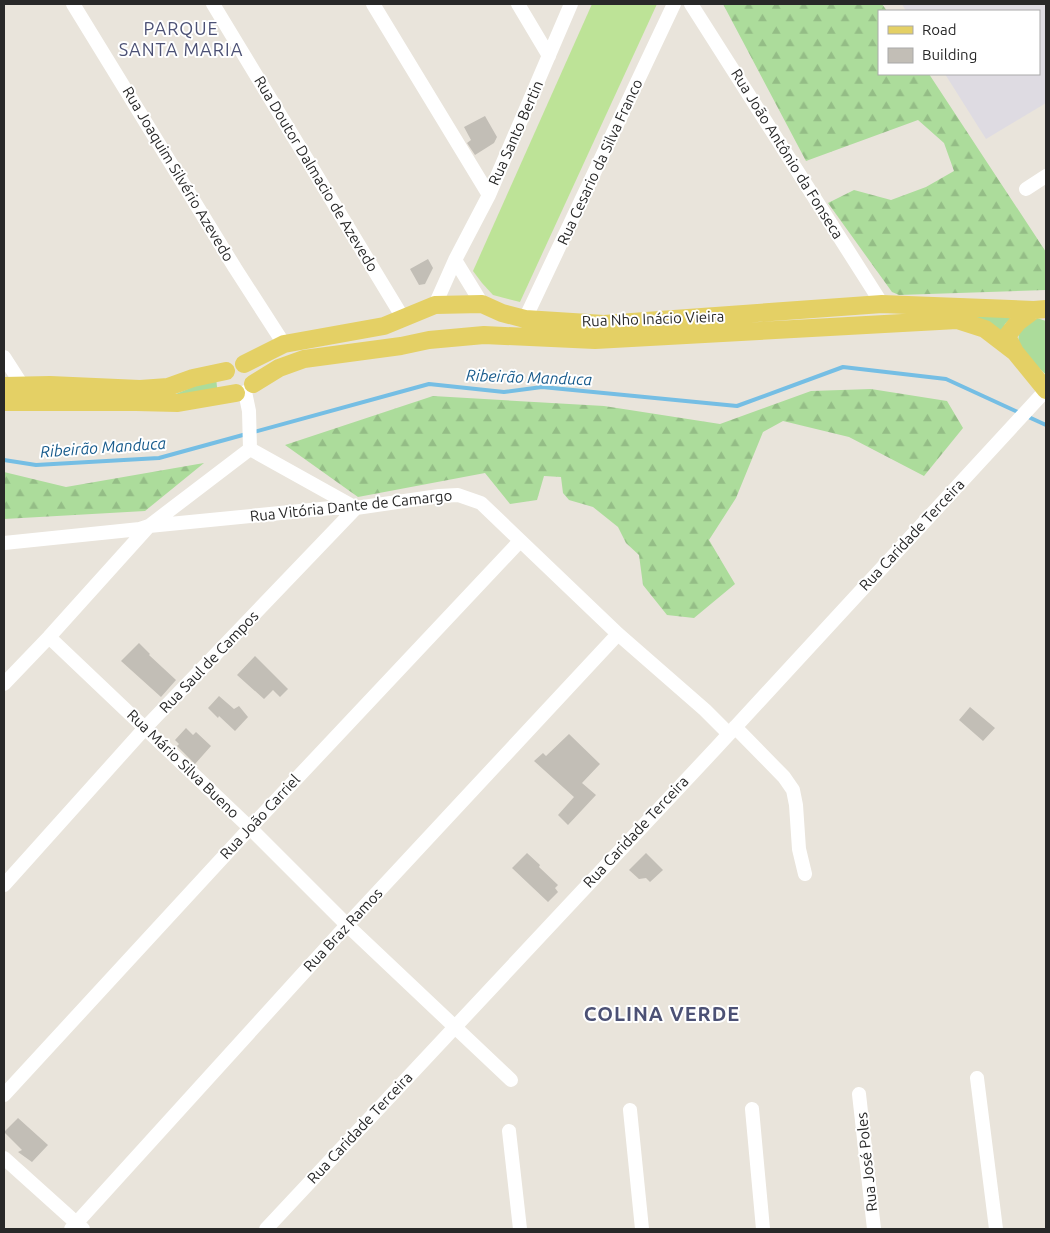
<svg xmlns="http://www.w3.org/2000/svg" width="1050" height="1233" font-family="Ubuntu,sans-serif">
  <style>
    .industrial { fill: #dedbe2 }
    .grass { fill: #acdc9b }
    .forest { fill: url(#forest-firs) }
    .pitch { fill: #bde397 }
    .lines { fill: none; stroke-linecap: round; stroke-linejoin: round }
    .stream { stroke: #75bee4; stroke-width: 4 }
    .building { fill: #c2beb6 }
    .minor { stroke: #fff; stroke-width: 14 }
    .major { stroke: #e4d065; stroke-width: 18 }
    .labels { text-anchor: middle; stroke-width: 4; stroke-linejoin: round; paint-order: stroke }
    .street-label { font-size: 15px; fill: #282828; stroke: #fff }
    .water-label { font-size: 16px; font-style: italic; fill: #185b8c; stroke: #fff }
    .quarter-label { font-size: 18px; letter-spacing: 1px; fill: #4c5175; stroke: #fff }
    .district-label { font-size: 20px; font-weight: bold; letter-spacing: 1px; fill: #4c5175; stroke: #fff }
  </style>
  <defs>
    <pattern id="forest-firs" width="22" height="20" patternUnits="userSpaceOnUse" patternTransform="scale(1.25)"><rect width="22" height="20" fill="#acdc9b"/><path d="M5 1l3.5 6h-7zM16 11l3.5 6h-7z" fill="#94bd86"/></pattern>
  </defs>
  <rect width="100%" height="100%" fill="#e9e4db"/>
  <path class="industrial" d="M902,4H1046V103L986,139L945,74H1039V11H906Z"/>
  <path class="grass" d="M1014,315L1005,324L1002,333L976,317Z
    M1037,318L1046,321V374L1044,373L1019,347C1017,328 1022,329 1037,318Z
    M216,377L217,387L219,391L165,396L176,394Z"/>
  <path class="forest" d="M723,4H882L887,11H879V74H929L1046,252V290L899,295L892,292L828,203L854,190L891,200L926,187L954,171L944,143L918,120L806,161Z
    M871,389L947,401L963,428L924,476L849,437L783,421L763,432L736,498L709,540L735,584L694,618L667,615L643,585L639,555L626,543L618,527L593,507L569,500L563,493L561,477L544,476L537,500L510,504L485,473L358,497L285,445L433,396L604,406L720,424L811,391Z
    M204,463L145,511L4,519V472L66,487Z"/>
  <path class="pitch" d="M592,4H657L520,302L493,295L482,283L473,271Z"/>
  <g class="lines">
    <path class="stream" d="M4,460L36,465L159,458L429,384L504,392L542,387L737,406L843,367L946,379L1046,425"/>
  </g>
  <path class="building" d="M485,116L497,137L494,143L475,155L467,143L471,140L464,127Z
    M428,259L433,268L425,284L419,285L410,269Z
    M139,643L150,654L149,655L176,680L161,697L121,661Z
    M255,656L288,689L280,697L273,690L264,699L237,675Z
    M219,696L234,709L239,706L248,717L235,731L219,716L218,718L208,708Z
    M970,707L995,728L983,741L959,720Z
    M186,728L193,735L196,732L211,746L195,764L177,746L179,744L175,740Z
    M569,734L600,764L582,783L596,795L568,825L558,815L574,797L534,761L543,753L546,756Z
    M527,853L540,865L539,867L558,885L555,888L558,892L548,902L512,868Z
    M646,853L663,870L650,882L646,878L639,879L629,870Z
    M18,1118L48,1145L32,1162L18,1152L22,1150L4,1132Z"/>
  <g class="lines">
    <path class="minor" d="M73,4L235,268L284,344
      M213,4L403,318
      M373,4L489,195
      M518,4L549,56
      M691,4L882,304
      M1026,189L1046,176
      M455,260L482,304
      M435,305L455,260L489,195L571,4
      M525,319L674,4
      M4,357L22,385
      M245,392L249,411L250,449
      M4,543L140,529L149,526L331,508H356L439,496L458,495L481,503L618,634L705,710L729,734
      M49,637L250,828L347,925L511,1080
      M4,684L49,637L149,526L250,449
      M735,727L784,777L793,790L796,805L799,849L805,874
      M4,885L145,728L356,508L250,449
      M977,1078L996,1229
      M859,1094L874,1229
      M4,1095L250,828L520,541
      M752,1109L763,1229
      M630,1110L642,1229
      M509,1131L520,1229
      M4,1158L83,1229
      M71,1229L347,925L618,634
      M266,1229L716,748L1046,390"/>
    <path class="major" d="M1015,352L1007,336L1018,322L1034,310
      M244,364L284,344L384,326L435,305L482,304L502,313L525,319L604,324L882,304L1034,310L1046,309
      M253,384L279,368L304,359L401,346L429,340L484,335L595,340L957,320L985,329L1015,352L1046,390
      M4,386L50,385L140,389L168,387L193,378L226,371
      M4,402H136L178,403L236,393"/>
  </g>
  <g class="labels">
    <g class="street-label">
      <text transform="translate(516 133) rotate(-66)" y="5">Rua Santo Bertin</text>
      <text transform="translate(787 154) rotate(58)" y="5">Rua João Antônio da Fonseca</text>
      <text transform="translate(600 162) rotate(-65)" y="5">Rua Cesario da Silva Franco</text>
      <text transform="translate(178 174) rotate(59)" y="5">Rua Joaquim Silvério Azevedo</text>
      <text transform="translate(316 174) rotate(59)" y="5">Rua Doutor Dalmacio de Azevedo</text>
      <text transform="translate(653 319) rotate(-2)" y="5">Rua Nho Inácio Vieira</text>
      <text transform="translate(351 506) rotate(-6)" y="5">Rua Vitória Dante de Camargo</text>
      <text transform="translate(912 535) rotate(-47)" y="5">Rua Caridade Terceira</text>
      <text transform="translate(209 662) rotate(-46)" y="5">Rua Saul de Campos</text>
      <text transform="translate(183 764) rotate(44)" y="5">Rua Mário Silva Bueno</text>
      <text transform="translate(260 817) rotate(-47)" y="5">Rua João Carriel</text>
      <text transform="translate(636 832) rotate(-47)" y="5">Rua Caridade Terceira</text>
      <text transform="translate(343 930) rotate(-47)" y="5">Rua Braz Ramos</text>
      <text transform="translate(360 1128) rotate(-47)" y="5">Rua Caridade Terceira</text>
      <text transform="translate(867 1162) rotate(-96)" y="5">Rua José Poles</text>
    </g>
    <g class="water-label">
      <text transform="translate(529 377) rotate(2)" y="6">Ribeirão Manduca</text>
      <text transform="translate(103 447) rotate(-4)" y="6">Ribeirão Manduca</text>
    </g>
    <g class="quarter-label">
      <text x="181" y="35">PARQUE<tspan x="181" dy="21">SANTA MARIA</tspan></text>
    </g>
    <g class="district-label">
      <text x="662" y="1021">COLINA VERDE</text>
    </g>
  </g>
  <rect width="1050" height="1233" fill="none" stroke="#282828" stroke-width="10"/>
  <rect x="878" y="10" width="162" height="65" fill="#ffffff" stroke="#a9a9a9"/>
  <rect x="888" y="26" width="25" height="8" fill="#e4d065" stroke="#a9a9a9"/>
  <text x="922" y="35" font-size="15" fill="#282828">Road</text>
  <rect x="888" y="48" width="25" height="15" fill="#c2beb6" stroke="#a9a9a9"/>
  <text x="922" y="60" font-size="15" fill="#282828">Building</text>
</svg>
